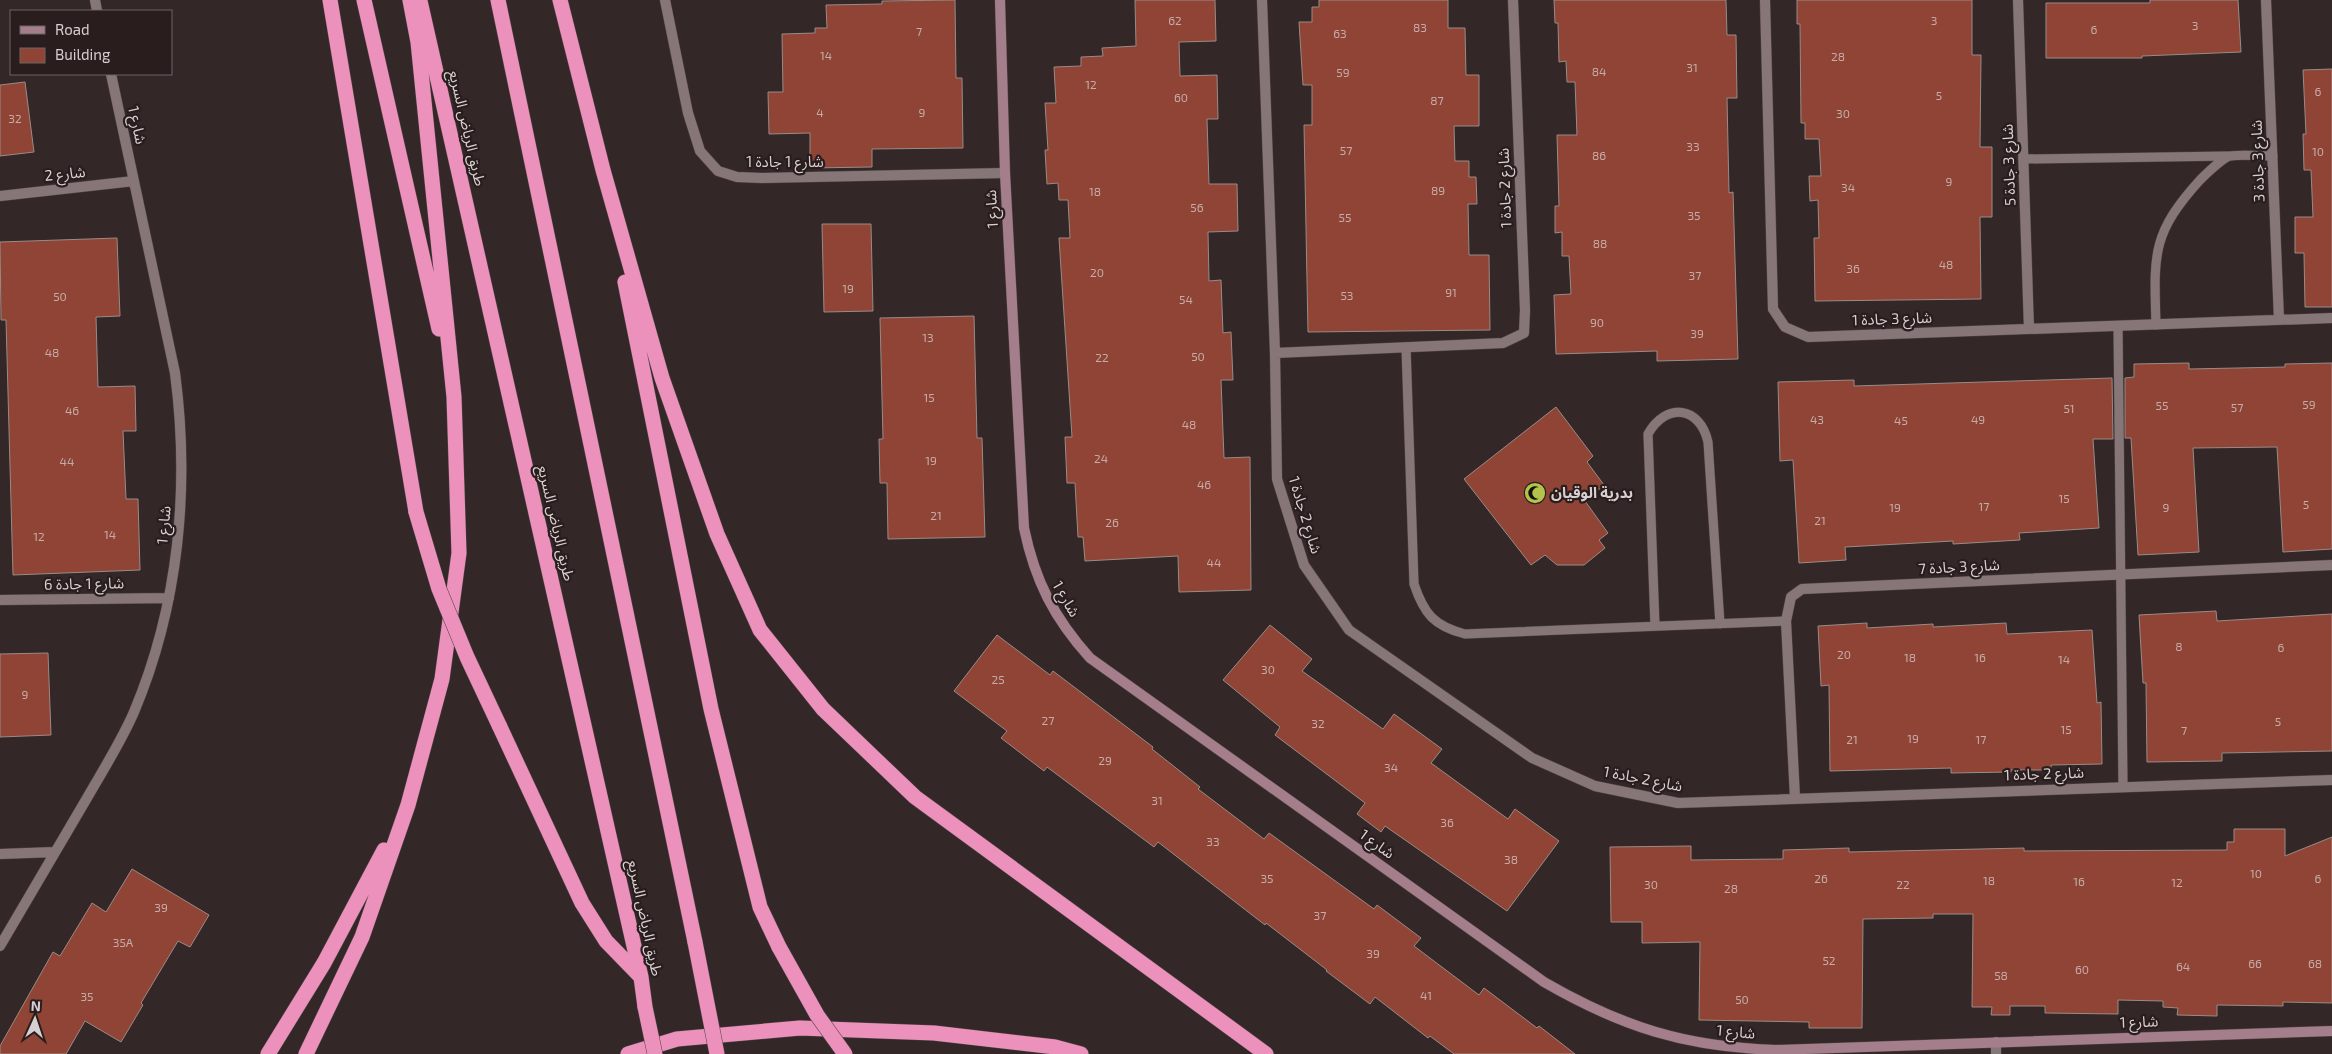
<svg xmlns="http://www.w3.org/2000/svg" width="2332" height="1054" font-family="'Exo 2','Noto Sans Arabic',sans-serif">
  <style>
    .building { fill: #8f4435; stroke: #9a8b87 }
    .lines { fill: none; stroke-linecap: round; stroke-linejoin: round }
    .lane-casing { stroke: #504546; stroke-width: 10 }
    .street-casing { stroke: #504546; stroke-width: 11 }
    .secondary-casing { stroke: #504546; stroke-width: 11 }
    .highway-casing { stroke: #504546; stroke-width: 16 }
    .lane { stroke: #867678; stroke-width: 9 }
    .street { stroke: #867678; stroke-width: 10 }
    .secondary { stroke: #a57e8c; stroke-width: 10 }
    .highway { stroke: #ec91bb; stroke-width: 15 }
    .highway-bridge-casing { stroke: #504546; stroke-width: 16; stroke-linecap: butt }
    .highway-bridge { stroke: #ec91bb; stroke-width: 15 }
    .labels { text-anchor: middle; stroke-width: 4.5; stroke-linejoin: round; paint-order: stroke }
    .number-label { font-size: 12px; fill: #c6aca9 }
    .street-label { font-size: 15px; fill: #d8cfd0; stroke: #291d1e }
    .poi-label { font-size: 15px; font-weight: bold; fill: #d8cfd0; stroke: #291d1e; text-anchor: start }
  </style>
  <rect width="100%" height="100%" fill="#332728"/>
  <path class="building" d="M955,0L956,78H962L963,148L872,149V167L810,168V133L769,134L768,92H783L782,34L815,33V28H827L826,5L882,4V1Z
    M1135,0H1215L1216,41L1179,42L1180,76L1217,75L1218,119H1207L1209,184H1237L1238,231L1208,232L1209,281L1221,280L1223,333L1231,332L1233,380H1221L1224,458L1250,457L1251,590L1179,592L1178,556L1085,561L1083,537H1078L1075,483H1067L1065,437H1072L1059,238H1070L1068,200H1059L1058,183L1047,184L1045,150H1048L1045,103H1056L1054,67L1081,66V57L1103,56L1102,48L1136,46Z
    M1319,0H1448V28H1465L1466,75H1479V126H1454L1455,161H1469V177H1476L1477,204H1468L1469,255H1489L1490,330L1308,332L1304,125H1312V85H1303L1299,22H1312V7H1319Z
    M1554,0H1726L1727,35H1736L1737,98H1727L1729,193L1733,192L1738,359L1657,361V351L1556,354L1554,295L1571,294L1569,256H1562V232L1555,233V206H1559L1557,135H1577L1575,82H1567L1566,61L1559,62L1558,23H1555Z
    M1797,0H1972V55H1981L1980,147H1992V217H1980L1981,299L1815,301L1814,238H1819L1818,200L1810,201L1809,176H1821L1819,139H1805V123H1801L1800,24H1797Z
    M2150,0H2238L2241,52L2142,56V58H2046V3H2150Z
    M2332,69V307H2305L2304,253H2295V217H2313L2311,170H2304L2303,134H2306L2303,70Z
    M25,82L34,152L0,156V85Z
    M822,224H871L873,311L824,312Z
    M117,238L120,316L96,317L98,387L135,386L136,431H123L126,499H138L140,570L13,575L6,320H1L0,242Z
    M974,316L977,438H982L985,537L888,539L887,483H880L879,439H883L880,318Z
    M2189,363V369L2285,367V364L2332,363V549L2283,552L2277,447L2193,448L2199,552L2138,555L2131,438H2125V378L2134,377V364Z
    M2112,378L2113,439H2093L2099,528L2019,533L2020,540L1953,544V541L1845,547L1846,560L1799,563L1793,460L1780,461L1778,382L1854,380V386Z
    M1556,407L1593,456L1587,462L1604,485L1585,501L1608,533L1599,540L1605,548L1584,565H1557L1545,555L1531,565L1464,479Z
    M2216,611L2217,621L2332,614V751L2222,753V761L2147,762L2146,683H2143L2139,615Z
    M1867,623V628L1933,624V627L2006,623L2007,634L2092,630L2097,703L2101,702L2102,764L2051,765V770H2011V772L1951,773V768L1830,771L1829,685L1821,686L1818,626Z
    M1270,625L1312,659L1302,671L1383,729L1394,714L1442,749L1431,763L1508,819L1515,809L1559,841L1507,911L1385,826L1381,832L1357,814L1365,803L1275,735L1280,727L1223,680Z
    M997,635L1050,675L1053,671L1153,747L1152,749L1200,787L1198,789L1264,839L1269,833L1374,909L1377,905L1421,938L1414,946L1479,995L1484,988L1537,1028L1539,1026L1575,1054H1454L1430,1036L1428,1038L1375,997L1370,1004L1326,971L1327,970L1266,923L1265,925L1158,842L1154,847L1047,767L1044,771L1001,738L1007,731L954,691Z
    M48,653L51,735L0,737V654Z
    M2234,829H2285V856L2332,837V1003L2283,1002V1006L2217,1005V1016L2177,1015L2178,1008L2163,1007V1001L2118,1000V1014L2045,1013V1006H2010V1015H1991L1992,1007H1972L1973,914H1933V918L1863,919L1862,1028H1809V1022L1699,1020L1700,942L1642,943V922H1611L1610,847L1691,846V860L1783,859V850L1849,848V852L2024,848V851L2227,850V842H2234Z
    M132,869L209,915L190,947L178,941L141,1003L143,1005L121,1042L85,1021L66,1054H0V1046L53,952L60,956L92,903L106,912Z"/>
  <g class="lines">
    <g class="lane-casing">
      <path id="lane" d="M2024,159L2228,156
        M2156,325C2154,255 2151,234 2200,180C2206,174 2224,157 2230,156C2244,154 2259,156 2273,156
        M2118,326L2123,787
        M1406,347L1414,584C1424,614 1434,626 1465,634L1786,621
        M1655,626L1648,434C1666,402 1700,406 1708,442L1720,624"/>
    </g>
    <g class="street-casing">
      <path id="street" d="M95,0L97,11
        M665,0L688,113L700,151L718,171L737,177L762,178L1005,173
        M1262,0L1275,353L1277,479L1304,565L1349,630L1532,758L1595,786L1678,803L2332,780
        M1765,0L1773,309L1785,327L1808,337L2332,318
        M2018,0L2029,329
        M2266,0L2279,320
        M0,196L134,181
        M1275,353L1503,343L1524,333L1525,310L1513,0
        M0,600L169,598
        M1795,798L1786,621L1791,597L1802,589L2332,565
        M0,854L55,852
        M0,946C29,897 58,848 87,798C103,770 121,742 134,712C179,605 190,487 175,373L111,74
        M1996,1042V1054"/>
    </g>
    <g class="secondary-casing">
      <path id="secondary" d="M1000,0L1005,173L1024,528C1035,581 1054,618 1090,658L1544,982C1622,1027 1685,1047 1776,1050L2332,1031"/>
    </g>
    <g class="highway-casing">
      <path id="highway" d="M330,0L416,512
        M364,0L439,329
        M498,0L695,942
        M560,0L603,170L662,378L717,534L760,630L823,709L915,797L1266,1054
        M420,1L641,977L645,1007
        M625,282L711,709L760,907L779,947
        M499,725L582,903L606,941L640,976
        M268,1054L324,963L384,850
        M306,1054L362,937L408,805L442,679L459,553L454,397L418,42L410,0
        M628,1054L677,1039L800,1028L934,1033L1055,1047L1081,1054"/>
    </g>
    <use href="#lane" class="lane"/>
    <use href="#street" class="street"/>
    <use href="#secondary" class="secondary"/>
    <use href="#highway" class="highway"/>
    <g class="highway-bridge-casing">
      <path id="highway-bridge" d="M416,512L439,589L467,657L499,725
        M695,942L717,1054
        M779,947L817,1015L845,1054
        M645,1007L655,1054"/>
    </g>
    <use href="#highway-bridge" class="highway-bridge"/>
  </g>
  <defs>
    <g id="mosque-disc" transform="scale(1.125)"><circle r="9.5" fill="#b3c24b" stroke="#291d1e"/><path d="M3.5-4.9A6 6 0 1 0 3.5 4.9A5 5 0 1 1 3.5-4.9Z" fill="#111"/></g>
  </defs>
  <g fill-rule="evenodd">
    <use href="#mosque-disc" x="1535" y="493"/>
  </g>
  <g class="labels">
    <g class="number-label">
      <text x="1175" y="25">62</text>
      <text x="1934" y="25">3</text>
      <text x="2195" y="30">3</text>
      <text x="1420" y="32">83</text>
      <text x="2094" y="34">6</text>
      <text x="919" y="36">7</text>
      <text x="1340" y="38">63</text>
      <text x="826" y="60">14</text>
      <text x="1838" y="61">28</text>
      <text x="1692" y="72">31</text>
      <text x="1599" y="76">84</text>
      <text x="1343" y="77">59</text>
      <text x="1091" y="89">12</text>
      <text x="2318" y="96">6</text>
      <text x="1939" y="100">5</text>
      <text x="1181" y="102">60</text>
      <text x="1437" y="105">87</text>
      <text x="820" y="117">4</text>
      <text x="922" y="117">9</text>
      <text x="1843" y="118">30</text>
      <text x="15" y="123">32</text>
      <text x="1693" y="151">33</text>
      <text x="1346" y="155">57</text>
      <text x="2318" y="156">10</text>
      <text x="1599" y="160">86</text>
      <text x="1949" y="186">9</text>
      <text x="1848" y="192">34</text>
      <text x="1438" y="195">89</text>
      <text x="1095" y="196">18</text>
      <text x="1197" y="212">56</text>
      <text x="1694" y="220">35</text>
      <text x="1345" y="222">55</text>
      <text x="1600" y="248">88</text>
      <text x="1946" y="269">48</text>
      <text x="1853" y="273">36</text>
      <text x="1097" y="277">20</text>
      <text x="1695" y="280">37</text>
      <text x="848" y="293">19</text>
      <text x="1451" y="297">91</text>
      <text x="1347" y="300">53</text>
      <text x="60" y="301">50</text>
      <text x="1186" y="304">54</text>
      <text x="1597" y="327">90</text>
      <text x="1697" y="338">39</text>
      <text x="928" y="342">13</text>
      <text x="52" y="357">48</text>
      <text x="1198" y="361">50</text>
      <text x="1102" y="362">22</text>
      <text x="929" y="402">15</text>
      <text x="2309" y="409">59</text>
      <text x="2162" y="410">55</text>
      <text x="2237" y="412">57</text>
      <text x="2069" y="413">51</text>
      <text x="72" y="415">46</text>
      <text x="1817" y="424">43</text>
      <text x="1978" y="424">49</text>
      <text x="1901" y="425">45</text>
      <text x="1189" y="429">48</text>
      <text x="1101" y="463">24</text>
      <text x="931" y="465">19</text>
      <text x="67" y="466">44</text>
      <text x="1204" y="489">46</text>
      <text x="2064" y="503">15</text>
      <text x="2306" y="509">5</text>
      <text x="1984" y="511">17</text>
      <text x="1895" y="512">19</text>
      <text x="2166" y="512">9</text>
      <text x="936" y="520">21</text>
      <text x="1820" y="525">21</text>
      <text x="1112" y="527">26</text>
      <text x="110" y="539">14</text>
      <text x="39" y="541">12</text>
      <text x="1214" y="567">44</text>
      <text x="2179" y="651">8</text>
      <text x="2281" y="652">6</text>
      <text x="1844" y="659">20</text>
      <text x="1910" y="662">18</text>
      <text x="1980" y="662">16</text>
      <text x="2064" y="664">14</text>
      <text x="1268" y="674">30</text>
      <text x="998" y="684">25</text>
      <text x="25" y="699">9</text>
      <text x="1048" y="725">27</text>
      <text x="2278" y="726">5</text>
      <text x="1318" y="728">32</text>
      <text x="2066" y="734">15</text>
      <text x="2184" y="735">7</text>
      <text x="1913" y="743">19</text>
      <text x="1852" y="744">21</text>
      <text x="1981" y="744">17</text>
      <text x="1105" y="765">29</text>
      <text x="1391" y="772">34</text>
      <text x="1157" y="805">31</text>
      <text x="1447" y="827">36</text>
      <text x="1213" y="846">33</text>
      <text x="1511" y="864">38</text>
      <text x="2256" y="878">10</text>
      <text x="1267" y="883">35</text>
      <text x="1821" y="883">26</text>
      <text x="2318" y="883">6</text>
      <text x="1989" y="885">18</text>
      <text x="2079" y="886">16</text>
      <text x="2177" y="887">12</text>
      <text x="1651" y="889">30</text>
      <text x="1903" y="889">22</text>
      <text x="1731" y="893">28</text>
      <text x="161" y="912">39</text>
      <text x="1320" y="920">37</text>
      <text x="123" y="947">35A</text>
      <text x="1373" y="958">39</text>
      <text x="1829" y="965">52</text>
      <text x="2255" y="968">66</text>
      <text x="2315" y="968">68</text>
      <text x="2183" y="971">64</text>
      <text x="2082" y="974">60</text>
      <text x="2001" y="980">58</text>
      <text x="1426" y="1000">41</text>
      <text x="87" y="1001">35</text>
      <text x="1742" y="1004">50</text>
    </g>
    <g class="street-label">
      <text transform="translate(137 125) rotate(78)" y="5">شارع 1</text>
      <text transform="translate(467 128) rotate(77)" y="5">طريق الرياض السريع</text>
      <text transform="translate(2258 161) rotate(-92)" y="5">شارع 3 جادة 3</text>
      <text x="785" y="167">شارع 1 جادة 1</text>
      <text transform="translate(2009 165) rotate(-92)" y="5">شارع 3 جادة 5</text>
      <text transform="translate(65 174) rotate(-6)" y="5">شارع 2</text>
      <text transform="translate(1505 188) rotate(-92)" y="5">شارع 2 جادة 1</text>
      <text transform="translate(992 209) rotate(-93)" y="5">شارع 1</text>
      <text transform="translate(1892 319) rotate(-2)" y="5">شارع 3 جادة 1</text>
      <text transform="translate(1305 515) rotate(73)" y="5">شارع 2 جادة 1</text>
      <text transform="translate(556 523) rotate(77)" y="5">طريق الرياض السريع</text>
      <text transform="translate(164 525) rotate(-85)" y="5">شارع 1</text>
      <text transform="translate(1959 567) rotate(-3)" y="5">شارع 3 جادة 7</text>
      <text transform="translate(84 584) rotate(-1)" y="5">شارع 1 جادة 6</text>
      <text transform="translate(1066 599) rotate(60)" y="5">شارع 1</text>
      <text transform="translate(2044 774) rotate(-2)" y="5">شارع 2 جادة 1</text>
      <text transform="translate(1643 779) rotate(11)" y="5">شارع 2 جادة 1</text>
      <text transform="translate(1377 844) rotate(36)" y="5">شارع 1</text>
      <text transform="translate(645 918) rotate(78)" y="5">طريق الرياض السريع</text>
      <text transform="translate(2139 1022) rotate(-2)" y="5">شارع 1</text>
      <text transform="translate(1736 1032) rotate(5)" y="5">شارع 1</text>
    </g>
    <g class="poi-label">
      <text x="1551" y="498">بدرية الوقيان</text>
    </g>
  </g>
  <rect x="10" y="10" width="162" height="65" fill="#291d1e" stroke="#6f6465"/>
  <rect x="20" y="26" width="25" height="8" fill="#a57e8c" stroke="#6f6465"/>
  <text x="55" y="35" font-size="15" fill="#d8cfd0">Road</text>
  <rect x="20" y="48" width="25" height="15" fill="#8f4435" stroke="#6f6465"/>
  <text x="55" y="60" font-size="15" fill="#d8cfd0">Building</text>
  <g transform="translate(35 1019) rotate(3)" stroke="#291d1e" stroke-width="4" paint-order="stroke">
  <path d="M0-4L9 19L0 12L-9 19Z" fill="#d8cfd0"/>
  <text y="-8" font-size="14" font-weight="bold" text-anchor="middle" fill="#d8cfd0">N</text>
  </g>
</svg>
